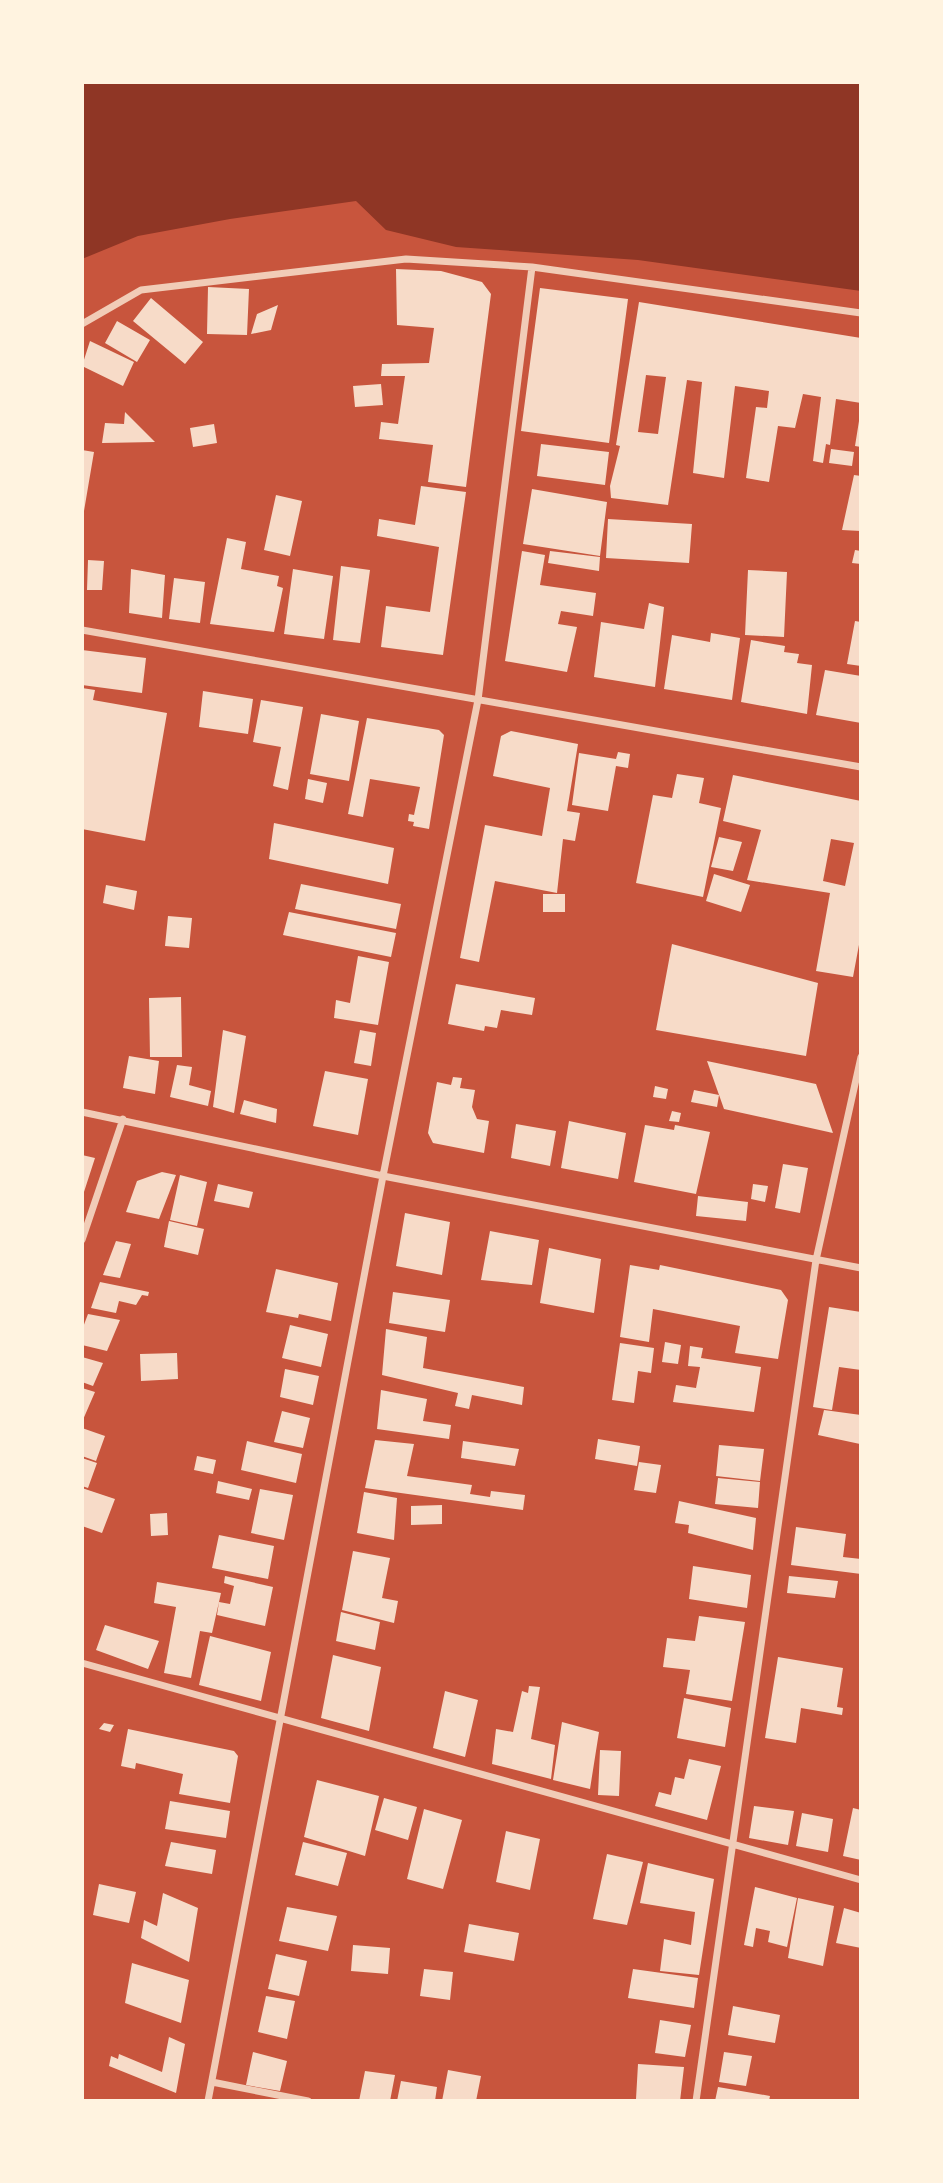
<svg xmlns="http://www.w3.org/2000/svg" width="943" height="2183" font-family="Mulish,sans-serif">
  <style>
    .water { fill: #8f3625 }
    .building { fill: #f7dbc8; fill-rule: evenodd }
    .lines { fill: none; stroke-linecap: round; stroke-linejoin: round }
    .minor { stroke: #f1ccb7; stroke-width: 7 }
  </style>
  <rect width="100%" height="100%" fill="#c8553d"/>
  <path class="water" d="M82,82H861V291L638,260L456,247L386,230L356,201L230,219L138,236L82,259Z"/>
  <path class="building" d="M396,269L441,271L482,282L491,294L466,487L428,482L433,445L379,439L381,422L398,424L405,376H381L382,364L429,363L434,328L397,325Z
    M208,287L249,289L247,335L207,334Z
    M540,288L628,299L609,443L521,431Z
    M151,298L203,342L185,364L133,321Z
    M639,302L861,338V403L836,399L830,445L826,444L823,463L813,461L821,397L803,394L795,428L778,426L769,482L746,478L756,407L767,408L769,391L735,386L724,478L693,473L702,382L687,380L668,505L611,498L610,486L620,446L616,445ZM646,375L666,377L658,434L638,432Z
    M278,305L271,330L251,334L257,314Z
    M117,321L150,340L137,362L105,343Z
    M90,341L134,362L123,386L82,366Z
    M381,384L383,405L355,407L353,386Z
    M125,412L155,442L102,443L105,423L124,424Z
    M859,421H861V447L855,446Z
    M214,424L217,443L193,447L190,428Z
    M541,444L609,452L605,485L537,476Z
    M831,449L854,452L852,466L829,463Z
    M82,450L94,452L84,511H82Z
    M854,475L861,476V531L842,530Z
    M421,486L466,492L443,655L381,647L386,606L430,612L439,547L377,536L379,519L415,525Z
    M532,489L607,502L600,556L523,544Z
    M276,495L302,501L290,556L264,550Z
    M608,519L692,524L689,563L606,558Z
    M227,538L246,542L241,569L279,576L277,586L283,588L274,632L210,624Z
    M855,550L861,551V564L852,563Z
    M522,551L545,555L540,585L596,593L593,616L561,611L558,624L577,627L567,672L505,661Z
    M550,551L600,557L599,571L548,563Z
    M88,560L104,561L102,590H87Z
    M341,566L370,570L360,643L333,640Z
    M131,569L165,575L162,618L129,613Z
    M293,569L333,576L324,639L284,634Z
    M748,570L787,572L784,637L745,635Z
    M174,578L205,582L200,623L169,619Z
    M649,603L664,607L655,687L594,677L601,622L644,629Z
    M855,621L861,622V666L847,664Z
    M711,633L740,638L732,700L664,689L672,635L710,642Z
    M751,640L785,646L784,652L799,654L797,663L812,665L807,714L741,702Z
    M82,650L146,658L142,693L82,685Z
    M825,670L861,676V723L816,715Z
    M82,688L95,690L93,700L167,713L145,841L82,829Z
    M203,691L253,699L248,734L199,727Z
    M261,700L303,707L288,790L273,786L281,747L253,742Z
    M321,714L359,721L349,781L310,774Z
    M367,718L439,730L444,735L429,829L413,826L414,822L408,821L409,814L414,815L420,787L370,779L363,817L348,814Z
    M511,731L578,744L567,811L580,813L575,841L563,839L557,893L495,881L479,962L460,958L485,825L542,836L550,788L493,776L501,736Z
    M618,752L630,754L628,768L616,766L608,811L572,805L579,753L616,759Z
    M677,774L704,778L699,803L721,808L703,897L636,883L653,795L672,798Z
    M733,775L861,801V934L853,977L816,971L830,893L747,880L761,830L723,821ZM831,839L854,843L845,886L823,881Z
    M308,779L327,783L323,803L305,799Z
    M274,823L394,848L388,884L269,859Z
    M719,837L742,842L733,871L711,867Z
    M714,874L750,885L741,912L706,901Z
    M301,884L401,904L396,929L295,909Z
    M106,885L137,891L134,910L103,903Z
    M543,894H565V912H543Z
    M289,912L396,933L391,957L283,935Z
    M168,916L192,918L189,948L165,946Z
    M672,944L818,983L806,1056L656,1030Z
    M358,956L389,962L378,1025L334,1018L336,1000L350,1003Z
    M456,984L535,998L532,1015L501,1010L497,1028L485,1026L484,1031L448,1024Z
    M181,997L182,1057H150L149,998Z
    M223,1030L246,1036L234,1113L213,1107Z
    M360,1030L376,1033L371,1066L354,1063Z
    M129,1056L159,1061L155,1094L123,1088Z
    M707,1061L816,1084L833,1133L724,1109Z
    M177,1065L192,1067L189,1085L211,1091L208,1106L170,1097Z
    M325,1071L368,1079L358,1135L313,1126Z
    M453,1077L462,1078L460,1088L475,1090L472,1107L477,1119L489,1121L484,1153L433,1143L428,1133L437,1082L451,1085Z
    M655,1086L668,1089L666,1099L653,1097Z
    M694,1090L719,1095L717,1107L691,1102Z
    M244,1100L277,1109L276,1123L240,1114Z
    M672,1111L681,1113L679,1122L669,1121Z
    M569,1121L626,1133L618,1179L561,1168Z
    M516,1124L556,1131L550,1166L511,1158Z
    M645,1125L674,1130L675,1125L710,1132L696,1194L634,1182Z
    M82,1155L95,1158L83,1195H82Z
    M783,1164L808,1168L800,1213L775,1208Z
    M162,1172L176,1175L159,1219L126,1212L137,1181Z
    M180,1175L207,1182L197,1226L170,1220Z
    M218,1184L253,1192L249,1208L214,1201Z
    M753,1184L768,1186L765,1202L751,1199Z
    M698,1196L748,1202L746,1221L696,1216Z
    M405,1213L450,1222L442,1275L396,1266Z
    M169,1221L204,1229L198,1255L164,1247Z
    M490,1231L539,1240L532,1285L481,1280Z
    M116,1241L131,1244L120,1278L103,1275Z
    M549,1248L601,1259L594,1313L540,1303Z
    M630,1265L659,1270L660,1265L781,1290L788,1300L778,1359L735,1353L740,1326L653,1309L649,1342L620,1337Z
    M276,1269L338,1283L331,1321L299,1314L298,1318L266,1312Z
    M100,1282L149,1292L148,1296L142,1295L136,1305L119,1301L116,1313L91,1308Z
    M393,1292L450,1300L445,1332L389,1323Z
    M829,1307L861,1312V1370L839,1367L832,1410L813,1407Z
    M88,1314L120,1320L107,1351L82,1345V1330Z
    M290,1325L328,1334L321,1367L282,1358Z
    M386,1329L427,1337L423,1368L524,1387L522,1405L472,1395L469,1409L455,1406L458,1393L382,1375Z
    M665,1342L681,1345L678,1364L662,1362Z
    M620,1343L654,1348L651,1373L638,1371L634,1403L612,1400Z
    M690,1346L703,1348L701,1358L761,1367L754,1412L673,1402L676,1385L696,1388L700,1367L688,1366Z
    M177,1353L178,1379L141,1381L140,1354Z
    M82,1357L103,1363L93,1386L82,1382Z
    M285,1369L319,1376L313,1405L280,1397Z
    M82,1388L95,1392L82,1422Z
    M381,1390L427,1399L423,1421L451,1425L449,1439L377,1429Z
    M824,1410L861,1415L860,1444L818,1435Z
    M282,1411L310,1418L303,1448L274,1442Z
    M82,1428L105,1436L96,1461L82,1456Z
    M598,1439L640,1446L637,1466L595,1459Z
    M375,1440L414,1444L407,1476L472,1485L470,1494L490,1497L491,1491L525,1495L523,1510L365,1488Z
    M247,1441L302,1454L296,1483L241,1470Z
    M463,1441L519,1449L515,1466L461,1458Z
    M719,1445L764,1449L760,1481L716,1476Z
    M197,1456L216,1460L213,1474L194,1470Z
    M82,1458L97,1463L88,1488L82,1486Z
    M639,1462L661,1465L656,1493L634,1490Z
    M718,1478L760,1482L758,1508L715,1504Z
    M218,1481L252,1489L249,1500L216,1493Z
    M82,1488L115,1499L102,1533L82,1526Z
    M260,1489L293,1495L284,1540L251,1533Z
    M364,1492L397,1498L394,1540L357,1533Z
    M679,1501L756,1518L753,1550L688,1533L689,1525L675,1523Z
    M442,1505V1524L411,1525V1506Z
    M167,1513L168,1535L151,1536L150,1514Z
    M796,1527L846,1534L843,1557L861,1559V1574L791,1565Z
    M219,1535L274,1546L268,1579L212,1568Z
    M353,1551L390,1558L382,1598L398,1601L394,1623L342,1610Z
    M693,1566L751,1575L747,1608L689,1599Z
    M225,1576L273,1587L265,1626L217,1615L219,1602L230,1604L234,1586L224,1583Z
    M789,1576L838,1581L835,1598L787,1593Z
    M157,1582L221,1593L212,1633L200,1631L191,1678L164,1673L176,1607L154,1603Z
    M341,1612L380,1622L375,1650L336,1641Z
    M699,1616L745,1622L732,1701L686,1694L690,1670L663,1667L667,1638L695,1641Z
    M105,1625L159,1641L148,1669L96,1650Z
    M210,1636L271,1652L261,1701L199,1685Z
    M333,1655L381,1667L369,1731L321,1718Z
    M778,1657L843,1668L837,1707L843,1708L842,1715L801,1708L796,1743L765,1738Z
    M529,1686L540,1687L531,1739L555,1745L551,1779L492,1764L496,1729L513,1732L522,1691L528,1693Z
    M445,1691L478,1700L465,1757L433,1748Z
    M684,1698L731,1708L725,1747L677,1738Z
    M562,1722L599,1732L590,1789L553,1780Z
    M104,1723L114,1725L110,1732L99,1729Z
    M128,1729L234,1751L238,1756L230,1803L179,1794L183,1774L136,1763L135,1769L121,1766Z
    M600,1750L621,1751L619,1796L598,1795Z
    M689,1759L721,1766L707,1820L655,1806L659,1792L671,1795L675,1777L684,1779Z
    M317,1780L379,1796L365,1856L304,1837Z
    M384,1798L417,1807L408,1840L375,1830Z
    M170,1801L230,1811L226,1838L165,1829Z
    M754,1806L794,1811L788,1845L749,1838Z
    M853,1808L861,1810V1860L843,1856Z
    M424,1809L462,1820L443,1889L407,1879Z
    M802,1813L833,1819L828,1852L796,1846Z
    M506,1831L540,1839L530,1890L496,1882Z
    M171,1842L216,1850L212,1874L165,1866Z
    M303,1842L347,1853L338,1886L295,1875Z
    M607,1854L643,1862L627,1925L593,1919Z
    M648,1863L714,1879L699,1975L660,1971L664,1939L691,1945L695,1912L640,1903Z
    M99,1884L136,1892L129,1923L93,1915Z
    M755,1887L797,1898L787,1947L768,1942L770,1931L756,1928L753,1947L744,1945Z
    M163,1893L198,1908L189,1962L141,1938L144,1920L157,1926Z
    M798,1898L834,1906L823,1966L788,1958Z
    M287,1907L337,1916L328,1951L279,1941Z
    M844,1908L861,1913V1948L836,1943Z
    M469,1924L519,1933L514,1961L464,1952Z
    M353,1945L390,1948L388,1974L351,1971Z
    M276,1954L307,1961L299,1996L268,1989Z
    M132,1963L189,1980L181,2023L125,2003Z
    M424,1969L453,1972L450,2000L420,1996Z
    M633,1969L698,1978L694,2008L628,1998Z
    M266,1996L295,2001L287,2039L258,2032Z
    M733,2006L780,2015L775,2043L728,2035Z
    M660,2020L691,2025L685,2057L655,2053Z
    M169,2037L185,2044L176,2093L109,2066L111,2056L118,2059L119,2054L162,2072Z
    M253,2052L287,2061L280,2091L246,2085Z
    M724,2052L752,2056L746,2086L719,2082Z
    M638,2064L684,2067L680,2101L636,2099Z
    M448,2070L481,2076L476,2101H442Z
    M365,2071L395,2075L390,2101H359Z
    M401,2081L437,2087L435,2101H397Z
    M718,2087L770,2096L769,2101H715Z"/>
  <g class="lines">
    <path class="minor" d="M82,324L141,290L406,259L532,267L861,313
      M82,630L861,767
      M82,1112L383,1176L861,1268
      M82,1240L123,1119
      M82,1663L861,1880
      M212,2082L308,2101
      M208,2101L383,1176L478,700L532,267
      M696,2101L816,1260L861,1057"/>
  </g>
  <rect width="943" height="2183" fill="none" stroke="#fff3e0" stroke-width="168"/>
</svg>
